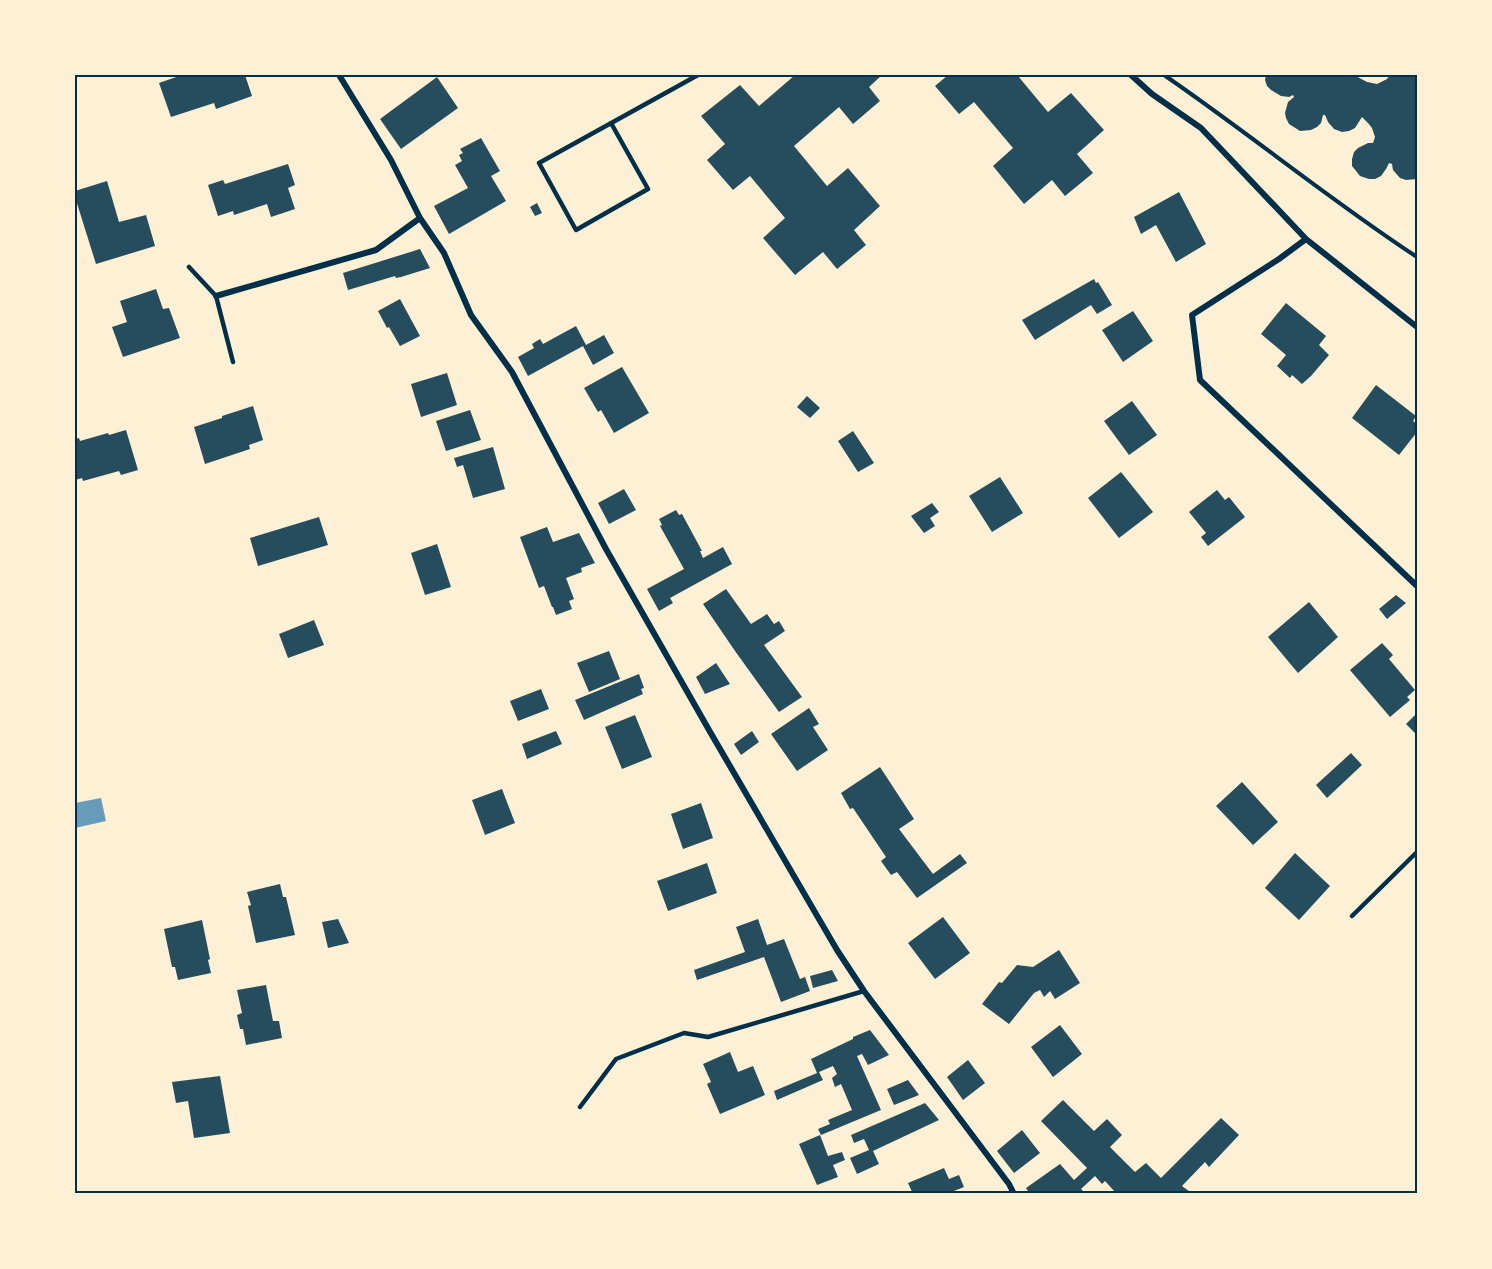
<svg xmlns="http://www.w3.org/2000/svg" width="1492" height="1269" font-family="Figtree,sans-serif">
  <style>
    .water { fill: #669bbc }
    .building { fill: #264d5e }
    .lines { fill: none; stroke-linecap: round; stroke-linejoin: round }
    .path { stroke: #003049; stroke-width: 4 }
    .service { stroke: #003049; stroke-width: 4.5 }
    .minor { stroke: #003049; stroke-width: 6 }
    .neatline { fill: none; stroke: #003049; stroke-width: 2 }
  </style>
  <rect width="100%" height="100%" fill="#fdf0d5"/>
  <path class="water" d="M101,798L106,821L75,828V803Z"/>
  <path class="building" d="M182,75H245L252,96L216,109L214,103L171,117L159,83Z
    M795,75H882L869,87L880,101L853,124L839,107L794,146L827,186L848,168L880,206L854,230L866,245L837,269L823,252L795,275L763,238L785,218L750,176L733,190L707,160L725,144L701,116L740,85L759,106Z
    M948,75H1020L1018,76L1048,112L1071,93L1104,130L1077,154L1093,173L1065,196L1052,180L1024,204L993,166L1013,148L974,102L959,114L935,86Z
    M1266,75H1354L1367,82L1377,84L1387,79L1390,75H1417V179L1406,180L1400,178L1393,170L1392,164L1389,163L1386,169L1381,176L1375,179H1369L1360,176L1352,166V159L1354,152L1358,148L1368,143H1373L1375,137L1372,128L1368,123L1362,117L1355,128L1349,131L1342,132L1334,129L1328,122L1325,115H1323L1321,123L1317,127L1311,130L1300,131L1289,124L1286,118L1285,113L1288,102L1294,97L1293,95L1289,97L1281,96L1271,90L1267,86L1265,80Z
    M437,77L458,108L401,149L380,119Z
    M481,138L500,171L491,176L506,201L449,234L434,206L468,188L455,165L462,161L459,155L463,153L460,149Z
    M288,164L295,185L288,188L295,209L271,217L267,204L234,215L233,211L218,216L208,185L223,180L225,184Z
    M107,181L119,222L146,215L155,246L96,264L75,197V191Z
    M1179,192L1206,244L1176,262L1156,225L1141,234L1134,217Z
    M537,203L542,213L535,216L530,207Z
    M420,249L430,268L401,277L396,278L395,276L348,290L343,273Z
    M1094,279L1096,283L1098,282L1112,305L1097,314L1091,305L1035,340L1022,320Z
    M156,289L163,309L169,308L180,338L123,357L112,327L127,322L120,301Z
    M400,299L420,336L400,346L389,327L387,328L378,311Z
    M1286,303L1326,336L1319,345L1329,355L1311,376L1302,384L1292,375L1290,378L1277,366L1286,355L1261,334Z
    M1133,311L1153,341L1123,362L1102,330Z
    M576,326L586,345L604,335L614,353L593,365L583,346L528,376L518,357L534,348L532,344L540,339L543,344Z
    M622,367L649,413L614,433L601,410L598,412L584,388Z
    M447,373L457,405L421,417L411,384Z
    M1376,385L1416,416L1413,421L1417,424V432L1399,455L1352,418Z
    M807,396L820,408L810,418L797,407Z
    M1132,401L1157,435L1129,455L1104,421Z
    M253,406L263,440L249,445L250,449L205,464L194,427L222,418V416Z
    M470,410L481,440L446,451L436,421Z
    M126,430L138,470L121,475L119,471L83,481L82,478L75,480V439L79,438L80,441L108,433L109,435Z
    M853,431L874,463L858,472L838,441Z
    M493,447L505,489L473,498L463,465L457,467L454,458Z
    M1121,472L1153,512L1119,538L1088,498Z
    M1000,477L1023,513L992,532L969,496Z
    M624,489L636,510L609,524L598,503Z
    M1217,490L1225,500L1229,497L1245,517L1208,546L1201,537L1206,533L1189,512Z
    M932,503L939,512L930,518L935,526L924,533L911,516Z
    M676,510L679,515L682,514L702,551H700L703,558L723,547L732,564L670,598L673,603L659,611L647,589L684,569L660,526L662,525L659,519Z
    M319,517L328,545L258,566L250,538Z
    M547,527L553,542L579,533L595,563L581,568L582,572L566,578L574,599L569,601L572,609L556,615L553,607H552L544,586L539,588L520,537Z
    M437,544L451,587L425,595L411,553Z
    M726,589L751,624L767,614L774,624L779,621L785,631L764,645L802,697L779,712L735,651L703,604Z
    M1396,595L1406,603L1387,619L1379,609Z
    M1309,602L1338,637L1298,673L1268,637Z
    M314,620L324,645L288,658L279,634Z
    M1382,643L1393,655L1389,659L1415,690L1407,697L1410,700L1390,717L1350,670Z
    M609,651L620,679L589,692L577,663Z
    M716,663L730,684L705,694L696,677Z
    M639,674L644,688L641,689L643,694L584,720L575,700Z
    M541,689L549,709L518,721L510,701Z
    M809,708L819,724L813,727L828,750L797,771L771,734Z
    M1417,713V735L1406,724Z
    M635,715L652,757L622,769L605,727Z
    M556,731L562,744L527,759L522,744Z
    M752,731L759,742L741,755L734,744Z
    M1351,753L1362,765L1327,798L1316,785Z
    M880,767L914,819L899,829L933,874L960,854L967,863L917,898L897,872L891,875L881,861L886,857L853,808L850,809L841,793Z
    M1242,782L1278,822L1253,845L1216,806Z
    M502,789L515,823L485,835L472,800Z
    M701,803L713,838L683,849L671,814Z
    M1295,853L1330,886L1299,920L1265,888Z
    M707,863L717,893L668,911L657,881Z
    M280,884L283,897H286L295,935L256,943L248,906L251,905L247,892Z
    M943,917L970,953L935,979L908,943Z
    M338,919L349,943L328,948L322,922Z
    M758,919L767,945L784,939L800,979L805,977L810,991L781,1002L764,957L697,980L694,970L745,952L736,927Z
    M202,920L210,959L208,960L211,973L178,980L175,967H172L164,929Z
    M1059,950L1080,983L1055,999L1050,991L1044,997L1040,990L1034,993L1009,1024L982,1004L999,982L1002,983L1017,965L1033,967Z
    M832,970L838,981L813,988L810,976Z
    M266,985L273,1021H279L282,1038L246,1045L243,1029H240L237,1015L242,1013L237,990Z
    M1060,1025L1082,1054L1053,1077L1031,1047Z
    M870,1030L889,1055L868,1065L862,1054L857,1056L881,1110L821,1135L818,1129L830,1124L828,1120L852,1110L841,1084L835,1087L832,1078L837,1074L833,1066L819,1072L823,1080L777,1100L774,1091L817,1073L811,1059L853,1039V1037Z
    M730,1052L738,1072L753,1066L765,1095L720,1114L707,1084L711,1082L703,1064Z
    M968,1060L985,1083L963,1100L947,1077Z
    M220,1076L230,1133L194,1138L188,1101L176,1103L172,1082Z
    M908,1080L919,1095L894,1105L887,1089Z
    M1063,1100L1094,1131L1107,1119L1122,1135L1110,1147L1135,1172L1146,1163L1161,1178L1221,1118L1239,1135L1209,1167L1205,1162L1182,1186L1193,1194H1113L1115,1192L1105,1181L1102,1184L1095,1176L1081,1189L1086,1194H1030L1026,1188L1060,1164L1074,1180L1087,1168L1041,1121Z
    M925,1103L939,1120L873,1151L879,1164L857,1174L850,1158L869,1150L864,1139L854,1143L851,1135Z
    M1022,1130L1040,1153L1014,1173L997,1151Z
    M820,1135L828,1156L842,1152L845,1160L833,1165L838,1177L817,1185L799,1144Z
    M944,1168L949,1179L959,1175L964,1187L954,1191L955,1194H913L908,1183Z"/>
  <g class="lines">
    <path class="path" d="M1164,75C1250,134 1330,200 1417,257"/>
    <path class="service" d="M611,123L648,189L576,230L539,163L698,75
      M189,267L216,296L233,362
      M1352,916L1417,852
      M580,1107L616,1059L684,1033L708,1037L864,991"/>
    <path class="minor" d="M339,75L391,160L420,218L444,253L471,315L512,372L606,549L709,730L837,950L864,991L1009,1184L1014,1194
      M1131,75L1152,94L1201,128L1306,239L1417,327
      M1306,239L1279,259L1192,315L1200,380L1417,586
      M216,296L376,250L420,218"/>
  </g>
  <rect width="1492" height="1269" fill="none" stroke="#fdf0d5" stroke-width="153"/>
  <rect x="76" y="76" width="1340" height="1116" class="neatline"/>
</svg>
